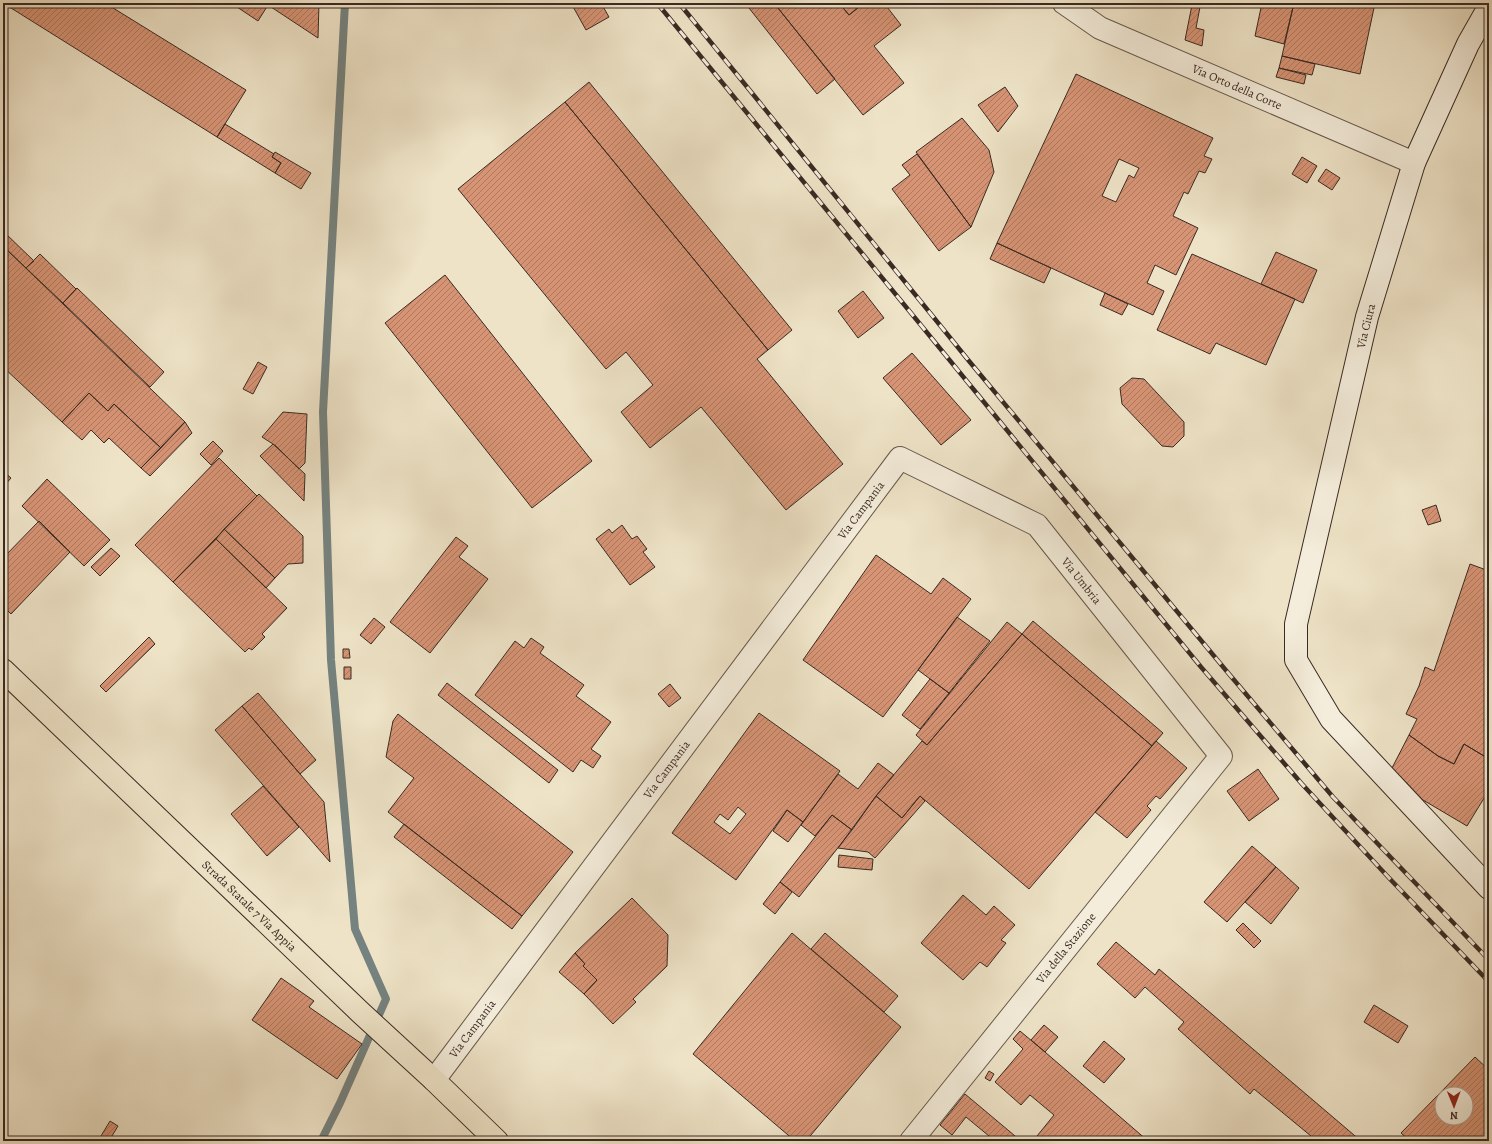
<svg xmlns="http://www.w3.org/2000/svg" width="1492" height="1144" font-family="Alegreya,serif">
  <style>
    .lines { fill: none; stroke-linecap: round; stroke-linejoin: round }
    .stream { stroke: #75827f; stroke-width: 8 }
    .building { fill: url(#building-hatch); stroke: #3a2a23; fill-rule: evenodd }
    .street-casing { stroke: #67584c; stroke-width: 24 }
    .secondary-casing { stroke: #3a2a23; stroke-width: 24 }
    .primary-casing { stroke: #3a2a23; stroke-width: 24 }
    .street { stroke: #f4eddb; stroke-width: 22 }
    .secondary { stroke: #f4eddb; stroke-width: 22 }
    .primary { stroke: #eee3c7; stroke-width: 22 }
    .rail-casing { stroke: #3a2a23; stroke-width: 4.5 }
    .rail { stroke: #f4eddb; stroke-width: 3; stroke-dasharray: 9; stroke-linecap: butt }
    .labels { text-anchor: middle; stroke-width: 3; stroke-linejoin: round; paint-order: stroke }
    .street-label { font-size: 12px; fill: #3a2a23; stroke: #f4eddb }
  </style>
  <defs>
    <pattern id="building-hatch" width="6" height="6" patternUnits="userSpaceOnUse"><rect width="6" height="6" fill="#d79475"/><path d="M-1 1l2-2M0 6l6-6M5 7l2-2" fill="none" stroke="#af7960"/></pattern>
  </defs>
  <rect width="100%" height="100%" fill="#eee3c7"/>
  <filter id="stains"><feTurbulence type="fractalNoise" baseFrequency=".005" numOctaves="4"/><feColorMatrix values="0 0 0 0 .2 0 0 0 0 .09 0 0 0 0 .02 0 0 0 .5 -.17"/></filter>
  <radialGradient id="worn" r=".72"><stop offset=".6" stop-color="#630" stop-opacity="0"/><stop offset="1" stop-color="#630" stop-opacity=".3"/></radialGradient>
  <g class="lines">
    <path class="stream" d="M321,1141L340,1103L386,999L355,929L331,660L323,412L345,3"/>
  </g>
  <path class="building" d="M3,3H105L246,90L217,137Z
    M231,3H319L318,38L268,5L258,21Z
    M571,3H601L609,17L586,30Z
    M745,3H774L835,79L817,94Z
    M774,3H839L849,15L864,3H884L901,25L874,46L904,83L863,115Z
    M839,3H864L849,15Z
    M1262,3H1294L1284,44L1255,36Z
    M1294,3H1375L1360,74L1282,56Z
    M1192,5L1200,7L1196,28L1204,30L1202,46L1185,40Z
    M1282,56L1315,64L1312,75L1279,68Z
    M1279,68L1306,75L1304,84L1276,77Z
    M1076,74L1213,138L1204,156L1212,159L1205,173L1199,171L1188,194L1184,192L1173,216L1198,228L1176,275L1155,265L1147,283L1164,291L1153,315L997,243ZM1119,159L1139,168L1134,178L1129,175L1116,202L1102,196Z
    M589,82L792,330L768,350L565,102Z
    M1005,87L1018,106L998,132L978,105Z
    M565,102L768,350L757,359L843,464L786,510L701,407L650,448L621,412L653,385L626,352L606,369L458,189Z
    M962,118L989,150L994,172L971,227L916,152Z
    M225,124L274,154L272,157L281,163L275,173L217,137Z
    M275,152L311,173L301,189L275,173L281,163L272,157Z
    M917,154L971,227L939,251L892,189L910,175L902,165Z
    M1302,157L1317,166L1307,183L1292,174Z
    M1326,169L1340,178L1332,190L1318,181Z
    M3,231L34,261L26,268L3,246Z
    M997,243L1051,268L1044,283L990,259Z
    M3,246L185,422L161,448L114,404L108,411L89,393L62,422L3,367Z
    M1276,252L1317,270L1303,303L1261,284Z
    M40,254L76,289L63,303L26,268Z
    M1192,254L1295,299L1266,365L1216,343L1210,354L1157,330Z
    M445,275L592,461L532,508L385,323Z
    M77,288L164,372L150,387L63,303Z
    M863,291L884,318L858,338L838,311Z
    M1105,293L1128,304L1122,315L1100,305Z
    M912,353L971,420L941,445L883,378Z
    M258,362L267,367L253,394L243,389Z
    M1132,378L1144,379L1184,422V436L1173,447L1162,446L1122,404L1120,388Z
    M89,393L108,411L114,404L161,448L141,468L109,438L104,443L91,430L82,440L62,422Z
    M283,412L307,414L305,463L299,469L276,446L262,437Z
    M185,422L192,433L150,476L141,468Z
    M213,441L223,451L211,465L200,454Z
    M273,444L305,474L304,501L260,456Z
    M219,458L257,496L173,582L135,545Z
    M3,471L11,478L5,485L3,483Z
    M47,479L110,540L84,566L22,506Z
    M259,494L303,536V563L288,564L275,578L224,529Z
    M1436,505L1441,521L1428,525L1422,510Z
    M39,521L70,552L11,614L3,606V558Z
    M622,525L632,539L637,536L647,549L643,552L655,567L630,585L596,539L609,529L612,533Z
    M224,529L275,578L266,588L216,539Z
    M456,537L468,546L459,557L488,579L430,653L390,622Z
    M216,539L287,608L262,634L265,637L252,650L249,648L245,652L173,582Z
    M111,548L120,556L100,576L91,567Z
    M876,555L931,594L943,578L971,599L883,717L803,660Z
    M1470,564L1489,571V759L1464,744L1454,764L1438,756L1409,735L1417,719L1406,714L1419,686L1425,667L1434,671Z
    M957,617L990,641L949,693L918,670Z
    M374,618L385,627L371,644L360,635Z
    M1033,621L1163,733L1152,746L1022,634Z
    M1007,622L1022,634L927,745L916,735Z
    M1022,634L1152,746L1029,889L920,796L902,818L876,796L922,741L927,745Z
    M149,637L155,644L106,692L100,686Z
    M531,638L544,647L540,653L584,685L576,696L611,722L591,749L601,756L593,768L581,760L573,772L475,695L515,641L524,648Z
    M343,649H349L350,658H343Z
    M344,667H351V679H344Z
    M930,679L949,693L920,729L902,715Z
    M447,683L558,770L549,783L438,695Z
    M670,684L681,698L669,707L658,694Z
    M258,693L316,760L300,774L242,706Z
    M242,706L324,802L330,862L215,730Z
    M759,713L840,771L803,822L787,810L736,880L672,833ZM738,807L746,814L730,834L714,822L720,814L728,820Z
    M398,714L573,852L522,916L388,812L414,778L386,757L393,721Z
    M1409,735L1438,756L1454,764L1464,744L1489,759V790L1467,826L1423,800L1392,768Z
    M1156,741L1187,768L1160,799L1156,796L1147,806L1151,810L1127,838L1095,812Z
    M878,763L894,775L876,796L852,830L832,815L815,836L801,825L838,774L858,789Z
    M1258,769L1279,799L1249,821L1227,791Z
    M263,786L299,827L267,856L231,814Z
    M876,796L902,818L920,796L925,801L875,858L868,852L838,848Z
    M787,810L803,822L788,842L773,831Z
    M832,815L852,830L799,897L780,882Z
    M404,824L522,916L512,929L394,837Z
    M1252,846L1276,867L1227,922L1204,902Z
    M839,855L873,859L872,870L838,867Z
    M1276,867L1299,888L1271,924L1245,902Z
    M780,882L792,892L775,914L763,904Z
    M963,895L986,915L994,906L1015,925L1001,940L1006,943L987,967L980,962L963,980L921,943Z
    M632,898L668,935L667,966L633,999L636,1002L613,1024L584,994L597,980L583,966L585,964L575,953Z
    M1243,923L1261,941L1254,948L1236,930Z
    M792,933L901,1027L806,1141H795L693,1054Z
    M825,933L898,996L884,1012L811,949Z
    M1116,942L1155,975L1159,969L1361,1141H1317L1254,1089L1250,1094L1178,1029L1184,1022L1145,987L1135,998L1097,964Z
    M575,953L585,964L583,966L597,980L584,994L559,972Z
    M281,978L314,1001L309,1007L362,1044L337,1079L252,1020Z
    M1374,1005L1408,1026L1398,1043L1364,1022Z
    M1044,1025L1058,1037L1045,1052L1031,1040Z
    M1020,1031L1045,1052L1148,1141H1033L1054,1115L1030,1095L1021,1105L995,1082L1023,1049L1013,1039Z
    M1104,1041L1125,1059L1104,1083L1083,1066Z
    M1475,1057L1489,1070V1141H1410L1401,1133ZM1442,1094H1466V1118H1442Z
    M989,1071L994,1074L990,1081L985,1078Z
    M965,1094L1021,1141H995L966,1117L952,1135L940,1125Z
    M110,1121L118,1126L109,1141H98Z"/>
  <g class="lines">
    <g class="street-casing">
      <g id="street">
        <path id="s1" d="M1064,3L1100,28L1414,163"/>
        <path id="s2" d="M434,1080L900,458L1037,525L1221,756L911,1141"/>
      </g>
    </g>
    <g class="secondary-casing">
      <path id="secondary" d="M1489,7L1468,44L1414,163L1367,317L1296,624V660L1331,719L1489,888"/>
    </g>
    <g class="primary-casing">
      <g id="primary">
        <path id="s3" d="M3,670L360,1012L434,1080L497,1141"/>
      </g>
    </g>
    <use href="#street" class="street"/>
    <use href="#secondary" class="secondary"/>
    <use href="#primary" class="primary"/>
    <g class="rail-casing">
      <path id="rail" d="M657,3L1201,667L1302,784L1390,879L1489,982
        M679,3L969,361L1229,674L1333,797L1489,960"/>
    </g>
    <use href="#rail" class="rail"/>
  </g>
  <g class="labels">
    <g class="street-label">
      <text dy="4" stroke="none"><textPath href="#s1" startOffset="193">Via Orto della Corte</textPath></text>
      <text transform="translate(1366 326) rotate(-76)" y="4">Via Ciura</text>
      <text dy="4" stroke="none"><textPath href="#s2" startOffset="712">Via Campania</textPath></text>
      <text dy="4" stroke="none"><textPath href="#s2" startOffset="1001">Via Umbria</textPath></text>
      <text dy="4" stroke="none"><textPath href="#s2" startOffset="388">Via Campania</textPath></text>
      <text dy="4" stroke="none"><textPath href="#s3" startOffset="341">Strada Statale 7 Via Appia</textPath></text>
      <text transform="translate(1066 948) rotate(-51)" y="4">Via della Stazione</text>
      <text dy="4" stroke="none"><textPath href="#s2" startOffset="64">Via Campania</textPath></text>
    </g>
  </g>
  <rect width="1492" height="1144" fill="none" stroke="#eee3c7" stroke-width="16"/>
  <rect x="4" y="4" width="1484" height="1136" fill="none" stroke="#3a2a23" stroke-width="2"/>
  <rect x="8" y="8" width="1476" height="1128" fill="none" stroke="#3a2a23"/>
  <g transform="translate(1454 1106) rotate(179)"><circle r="19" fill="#f4eddb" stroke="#aa9f91"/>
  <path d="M0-3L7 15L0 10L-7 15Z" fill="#8f2418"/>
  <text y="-6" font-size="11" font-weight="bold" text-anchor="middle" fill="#3a2a23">N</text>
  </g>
  <rect width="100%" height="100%" filter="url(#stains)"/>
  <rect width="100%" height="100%" fill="url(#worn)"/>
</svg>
